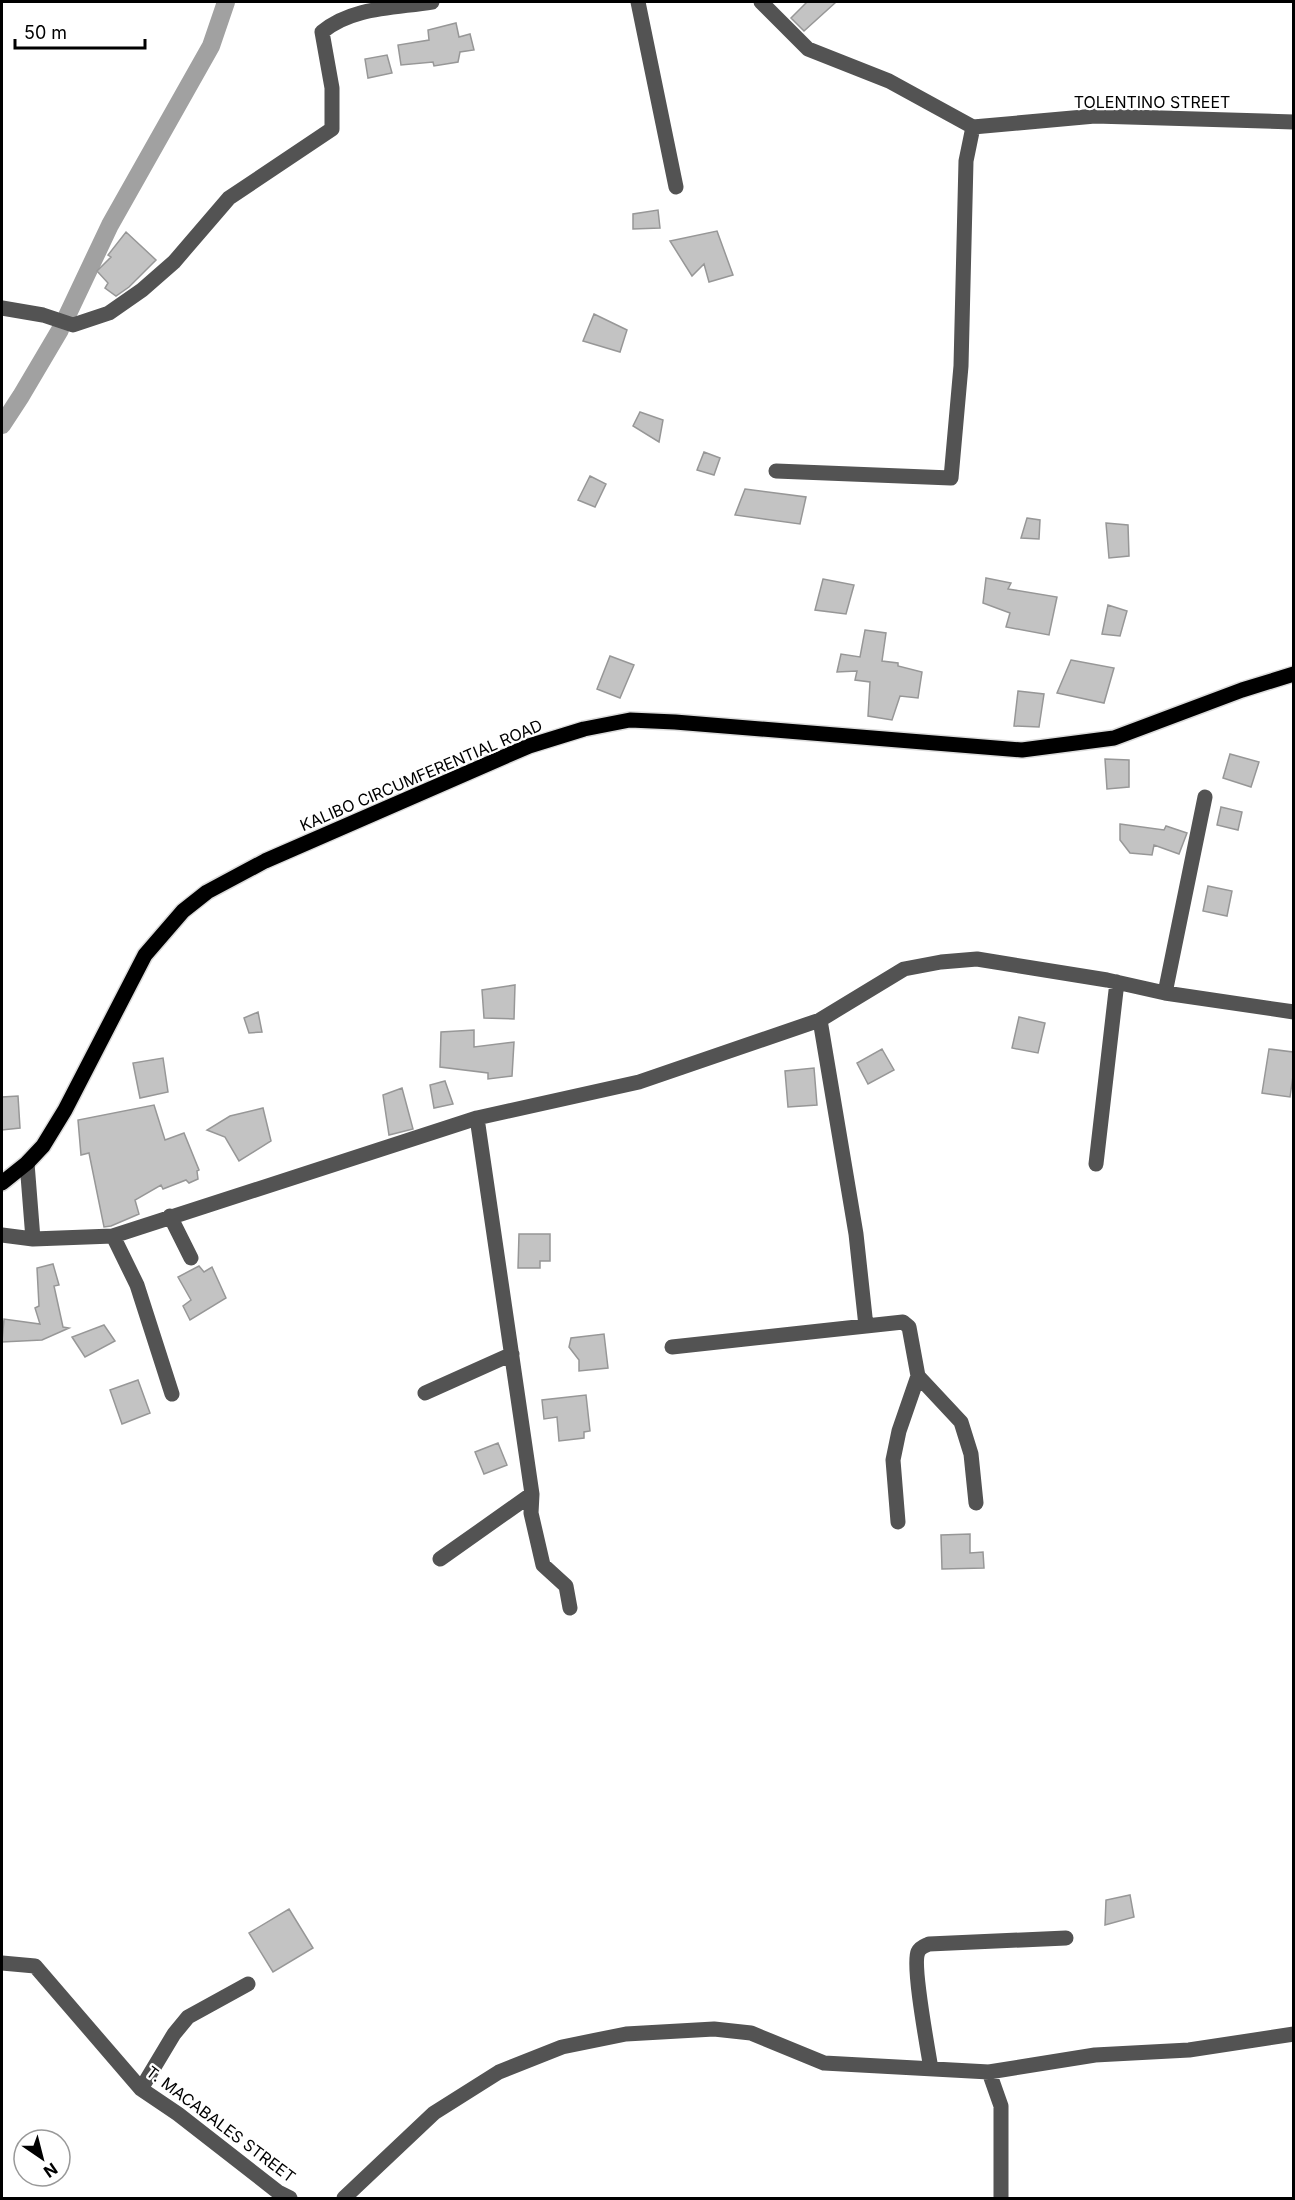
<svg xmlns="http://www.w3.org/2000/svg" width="1295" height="2200" font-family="Inter,sans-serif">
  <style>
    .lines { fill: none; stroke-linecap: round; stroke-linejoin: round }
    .canal { stroke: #a1a1a1; stroke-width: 18 }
    .building { fill: #c3c3c3; stroke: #979797; stroke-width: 1.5 }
    .major-casing { stroke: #dbdbdb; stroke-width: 18 }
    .minor { stroke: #535353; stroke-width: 15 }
    .major { stroke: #000; stroke-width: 15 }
    .labels { text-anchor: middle; stroke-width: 4.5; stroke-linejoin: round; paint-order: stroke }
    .street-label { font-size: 16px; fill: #000; stroke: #fff }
  </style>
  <rect width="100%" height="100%" fill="#fff"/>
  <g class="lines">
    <path class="canal" d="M66,318L110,225L211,46L226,2
      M2,425L21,396L60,330"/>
  </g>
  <path class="building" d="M807,2H836L804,31L791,18Z
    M456,23L459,37L470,34L474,50L460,52L458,62L434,66L433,62L401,65L398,45L429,40L428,30Z
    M387,55L392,73L368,78L365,59Z
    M658,210L660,228L633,229V214Z
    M717,231L733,275L709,282L704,264L692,276L670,241Z
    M126,232L156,260L129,287L116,296L105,288L108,283L97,271L111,257L108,255Z
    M594,314L627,330L620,352L583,341Z
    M640,412L663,420L659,442L633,426Z
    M704,452L720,458L714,475L697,470Z
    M590,476L606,484L595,507L578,500Z
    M745,489L806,497L800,524L735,515Z
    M1027,518L1040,520L1039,539L1021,538Z
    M1106,523L1128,525L1129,556L1109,558Z
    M986,578L1011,583L1008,589L1057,597L1049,635L1006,627L1010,613L983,603Z
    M823,579L854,585L846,614L815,610Z
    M1108,605L1127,611L1120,636L1102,634Z
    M865,630L886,633L882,661L898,663V666L922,672L918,698L900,696L892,720L868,716L870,682L855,680L857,671L837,672L841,654L860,657Z
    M610,656L634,665L620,698L597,689Z
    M1071,660L1114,668L1104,703L1057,693Z
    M1018,691L1044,694L1039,727L1014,726Z
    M1230,754L1259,762L1251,787L1223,778Z
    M1105,759L1129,760V787L1107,789Z
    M1221,807L1242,812L1238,830L1217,825Z
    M1120,824L1164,830L1166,826L1187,833L1179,854L1154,845L1152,855L1130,853L1120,840Z
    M1208,886L1232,891L1227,916L1203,911Z
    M515,985L514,1019L484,1018L482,990Z
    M258,1012L262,1032L249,1033L244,1018Z
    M1019,1017L1045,1023L1038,1053L1012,1048Z
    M474,1030V1047L514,1042L512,1076L488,1079V1073L440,1067L441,1032Z
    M882,1049L894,1070L868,1084L857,1063Z
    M1269,1049L1293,1052V1076L1290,1097L1262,1093Z
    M163,1058L168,1092L140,1098L133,1063Z
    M814,1068L817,1105L788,1107L785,1071Z
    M445,1081L453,1104L434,1108L430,1085Z
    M402,1088L413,1129L389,1135L383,1095Z
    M18,1096L20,1128L2,1130V1097Z
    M154,1105L165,1140L184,1133L199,1170L197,1171L198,1179L189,1183L186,1180L163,1189L161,1185L135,1200L139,1214L111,1226L104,1227L89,1153L81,1155L78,1120Z
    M263,1108L271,1141L239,1161L225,1137L207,1130L230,1116Z
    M519,1234H550V1261H540V1268H518Z
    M53,1264L59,1285L54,1286L63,1327L69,1328L42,1340L2,1342L4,1319L40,1324L35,1308L39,1306L37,1268Z
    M199,1266L204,1272L212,1267L226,1298L190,1320L183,1306L191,1300L178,1277Z
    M104,1325L115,1341L85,1357L72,1337Z
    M604,1334L608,1368L579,1371V1360L569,1347L571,1338Z
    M138,1380L150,1413L122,1424L110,1390Z
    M586,1395L590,1431L584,1432V1438L559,1441L557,1417L544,1419L542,1400Z
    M498,1443L507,1465L484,1474L475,1452Z
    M970,1534V1553L983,1552L984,1568L942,1569L941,1535Z
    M1130,1895L1134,1917L1105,1925L1106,1900Z
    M289,1909L313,1948L273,1972L249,1933Z"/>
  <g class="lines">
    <g class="major-casing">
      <path id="major" d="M2,1183L27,1163L43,1146L65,1110L145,955L183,911L207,892L265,861L529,746L584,729L630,720L675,722L1022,750L1114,738L1242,690L1294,674"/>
    </g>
    <path class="minor" d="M638,2L676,187
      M761,2L808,49L889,81L973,127L1095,116L1294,122
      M2,308L43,315L73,325L109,313L142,290L174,262L229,198L332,129V88L322,32C351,7 395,8 432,2
      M776,471L951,478L961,366L966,161L973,127
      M1165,993L1205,797
      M820,1020L856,1234L866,1326L903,1322L909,1327L918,1376L961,1422L971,1454L976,1503
      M477,1118L532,1494L531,1513L543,1565L566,1586L570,1608
      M27,1163L33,1239
      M1096,1164L1117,982
      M170,1216L191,1258
      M2,1235L33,1239L113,1236L477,1118L639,1082L820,1020L904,969L941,962L977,959L1107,980L1165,993L1294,1012
      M113,1236L137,1285L172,1394
      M672,1347L866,1326
      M425,1393L512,1354
      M898,1522L893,1460L899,1431L918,1376
      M440,1559L532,1494
      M2,1963L35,1966L141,2089L178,2114L278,2192L290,2198
      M931,2069C928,2050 912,1965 918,1952C920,1947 925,1946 929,1944L1066,1938
      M989,2072L1001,2106V2198
      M141,2089L174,2034L188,2017L248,1984
      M344,2198L434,2113L499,2072L562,2047L626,2034L714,2029L751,2033L824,2063L989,2072L1095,2055L1189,2050L1294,2034"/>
    <use href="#major" class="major"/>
  </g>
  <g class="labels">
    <g class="street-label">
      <text x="1152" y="108">TOLENTINO STREET</text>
      <text transform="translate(421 775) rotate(-23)" y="6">KALIBO CIRCUMFERENTIAL ROAD</text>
      <text transform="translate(221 2124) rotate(37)" y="6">T. MACABALES STREET</text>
    </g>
  </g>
  <rect width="1295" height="2200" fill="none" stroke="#000000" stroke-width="6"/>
  <g transform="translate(42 2158) rotate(145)"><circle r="28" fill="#ffffff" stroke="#999999" stroke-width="1.5"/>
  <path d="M0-4.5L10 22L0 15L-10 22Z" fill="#000000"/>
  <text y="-9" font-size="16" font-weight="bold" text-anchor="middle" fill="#000000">N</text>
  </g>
  <path d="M15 39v9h130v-9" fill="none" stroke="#000000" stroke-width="3"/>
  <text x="24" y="39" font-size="18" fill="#000000" stroke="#ffffff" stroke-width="4.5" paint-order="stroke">50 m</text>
</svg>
